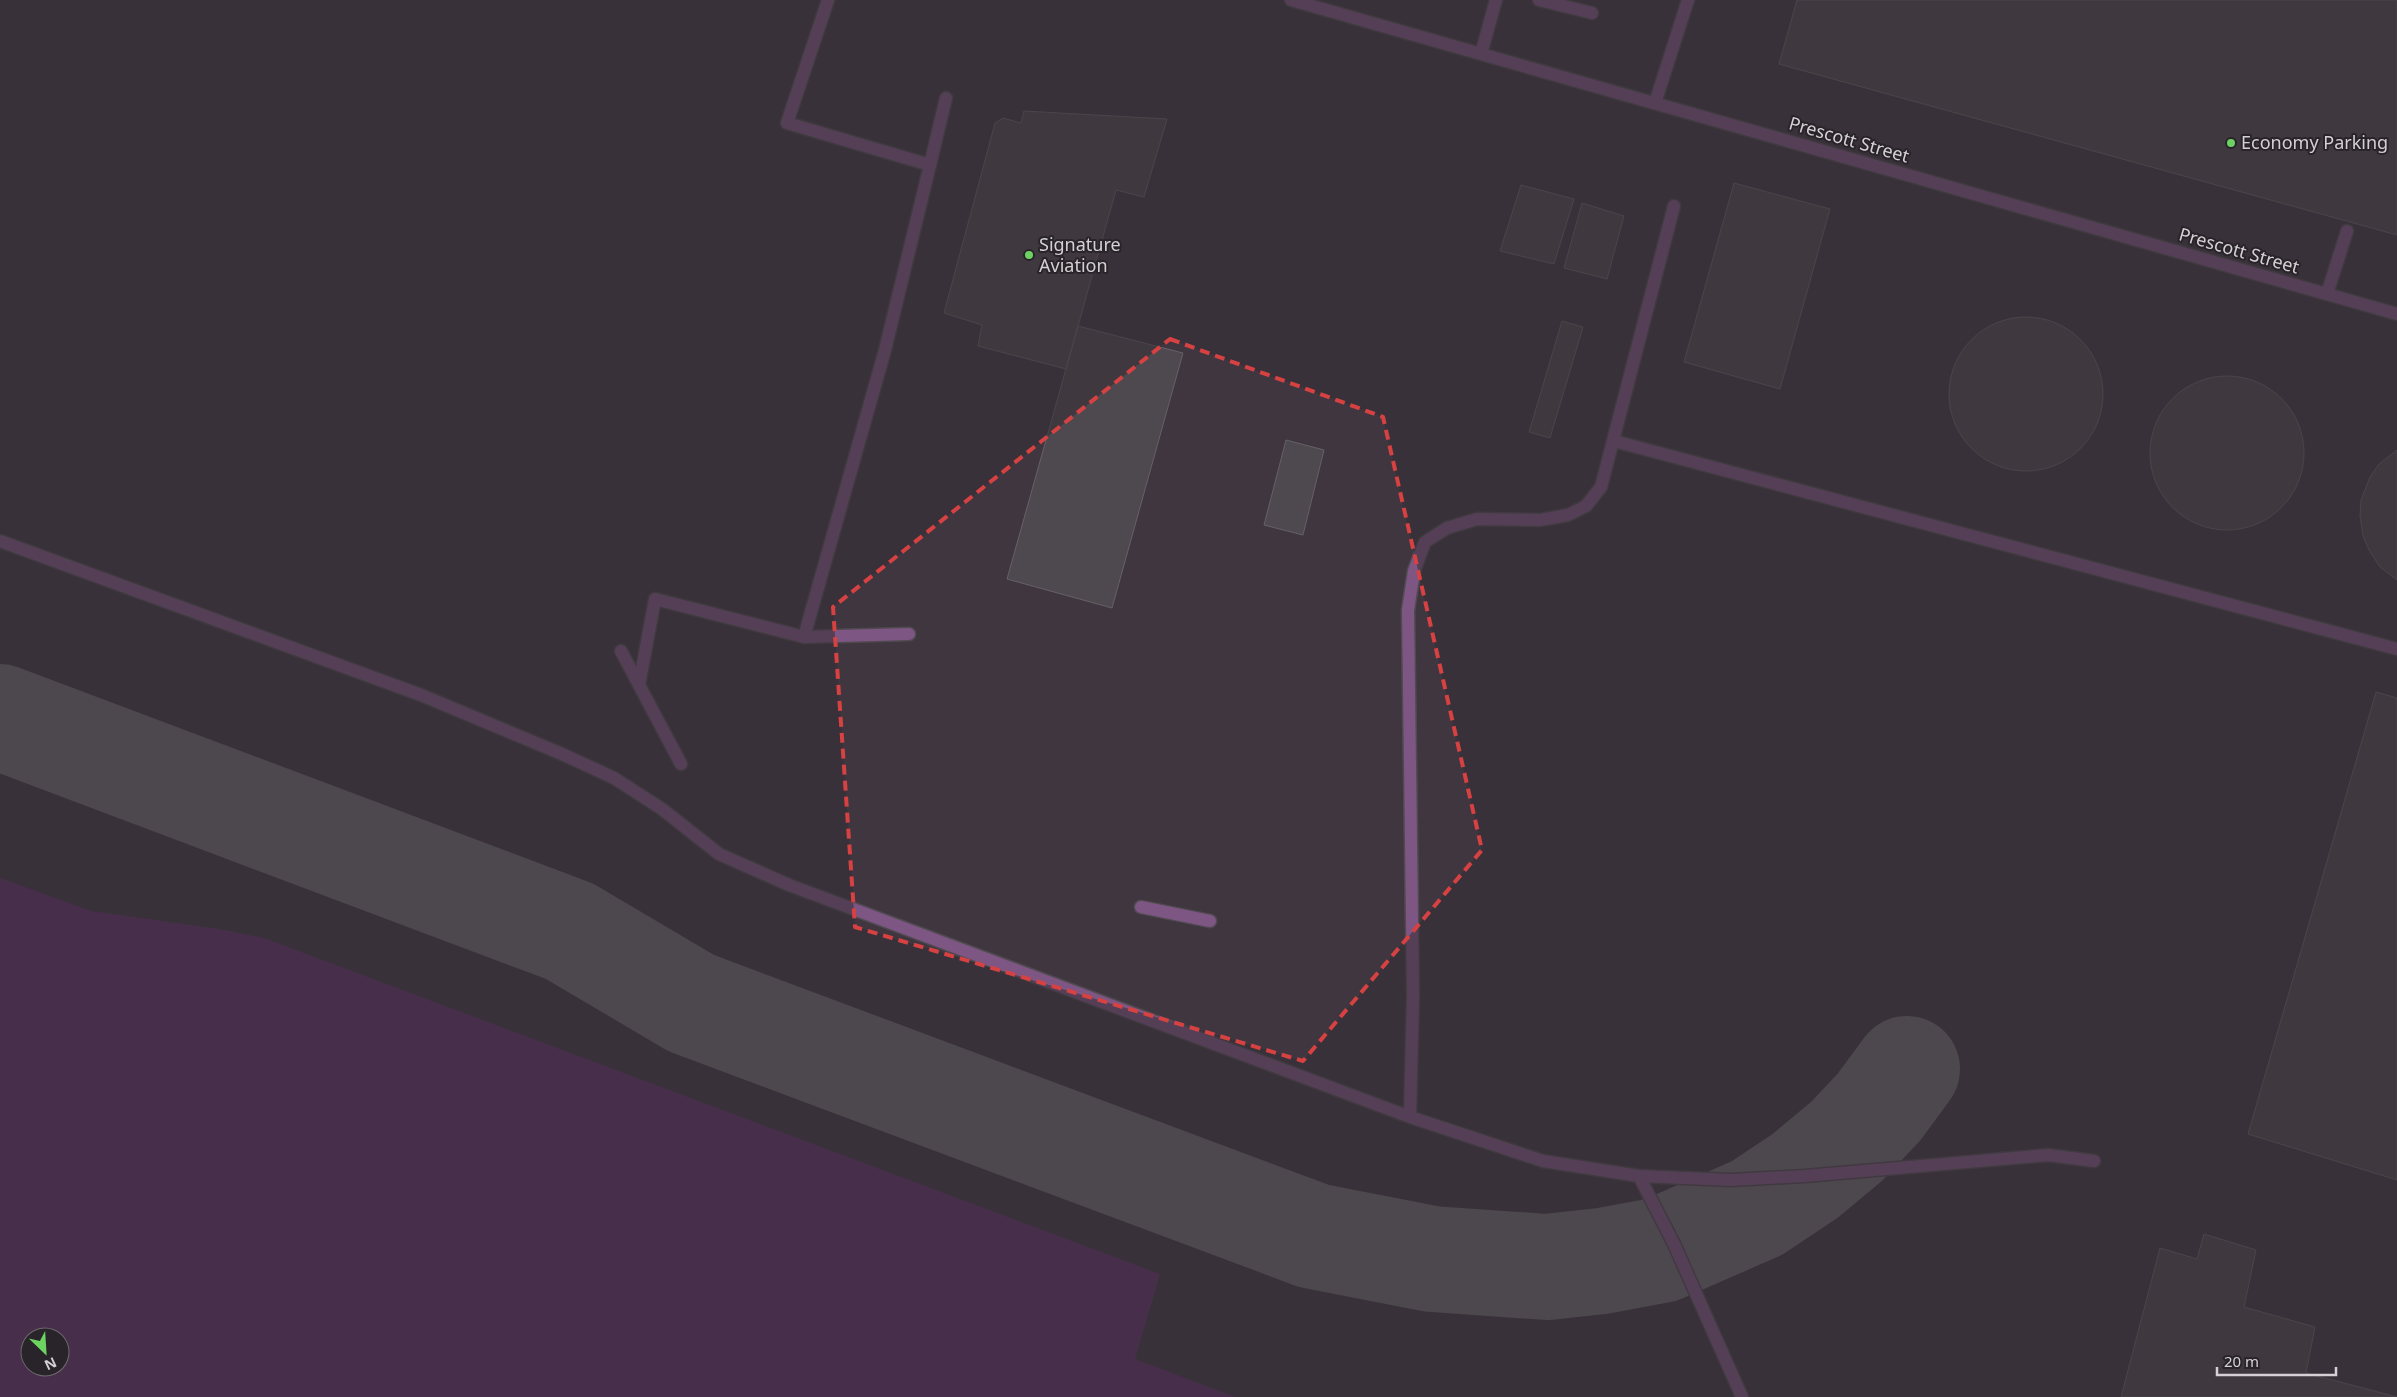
<svg xmlns="http://www.w3.org/2000/svg" width="2397" height="1397" font-family="'Noto Sans',sans-serif">
  <style>
    .built { fill: #3f3640; fill-rule: evenodd }
    .green { fill: #613068; fill-rule: evenodd }
    .lines { fill: none; stroke-linecap: round; stroke-linejoin: round }
    .taxiway { stroke: #6e696e; stroke-width: 106 }
    .building { fill: #4e484f; stroke: #676168 }
    .minor-casing { stroke: #504a50; stroke-width: 15 }
    .minor { stroke: #7d5683; stroke-width: 12 }
    .marked { fill: none; stroke: #d64142; stroke-width: 4; stroke-dasharray: 10 6; stroke-linejoin: round }
    .poi-dot { fill: #6cd362; stroke: #292429; stroke-width: 2 }
    .labels { text-anchor: middle; stroke-width: 4; stroke-linejoin: round; paint-order: stroke }
    .street-label { font-size: 18px; fill: #d4d0d4; stroke: #292429 }
    .poi-label { font-size: 18px; fill: #d4d0d4; stroke: #292429; text-anchor: start }
  </style>
  <rect width="100%" height="100%" fill="#332d33"/>
  <path class="built" d="M0,0H2397V1397H0ZM30,1337H60V1367H30Z"/>
  <path class="green" d="M0,878L91,911L219,929L264,938L1160,1274L1135,1359L1235,1397H0ZM30,1337H60V1367H30Z"/>
  <g class="lines">
    <path class="taxiway" d="M0,717L569,931L691,1003L1314,1236L1432,1259L1547,1267L1602,1261L1661,1250L1757,1208L1805,1176L1847,1141L1879,1107L1907,1069"/>
  </g>
  <path class="building" d="M1797,0H2397V235L1779,64Z
    M1024,111L1167,119L1144,197L1116,190L1066,369L978,346L982,325L944,313L995,123L1003,118L1021,123Z
    M1734,183L1830,209L1780,389L1684,362Z
    M1521,185L1574,199L1554,264L1500,251Z
    M1582,203L1624,216L1607,279L1564,268Z
    M1949 394a77 77 0 1 1 154 0a77 77 0 1 1-154 0Z
    M1562,321L1583,327L1550,438L1529,432Z
    M1078,326L1183,353L1112,608L1007,579Z
    M2150 453a77 77 0 1 1 154 0a77 77 0 1 1-154 0Z
    M1286,440L1324,450L1303,535L1264,525Z
    M2397,450V580L2380,567L2369,550L2363,536L2360,516L2361,500L2370,477L2379,464Z
    M2376,692L2397,698V1180L2248,1134Z
    M2204,1234L2256,1250L2244,1307L2315,1327L2306,1373L2397,1397H2121L2160,1248L2197,1259Z"/>
  <g class="lines">
    <g class="minor-casing">
      <path id="minor" d="M1291,0L2397,314
        M1539,0L1592,13
        M1481,54L1496,0
        M1655,103L1688,0
        M930,165L946,98
        M2327,294L2347,231
        M1614,441L2397,649
        M0,541L421,695L562,754L614,778L662,809L719,854L789,885L1410,1117L1543,1161L1639,1176L1731,1180L1805,1176L2048,1155L2094,1161
        M804,637L909,634
        M621,651L681,764
        M639,685L655,599L804,637L885,350L930,165L787,123L828,0
        M1141,907L1210,921
        M1410,1117L1413,996L1408,610L1414,571L1425,542L1447,528L1477,519L1540,520L1568,515L1586,506L1601,487L1674,206
        M1639,1176L1674,1244L1742,1397"/>
    </g>
    <use href="#minor" class="minor"/>
  </g>
  <path d="M0 0H2397V1397H0ZM1170,339L1383,417L1482,850L1303,1061L855,927L833,607Z" fill="#332d33" fill-opacity=".55" fill-rule="evenodd"/>
  <path class="marked" d="M1170,339L1383,417L1482,850L1303,1061L855,927L833,607Z"/>
  <g class="poi-dot">
    <circle cx="2231" cy="143" r="5"/>
    <circle cx="1029" cy="255" r="5"/>
  </g>
  <g class="labels">
    <g class="street-label">
      <text transform="translate(1849 140) rotate(16)" y="6">Prescott Street</text>
      <text transform="translate(2239 251) rotate(16)" y="6">Prescott Street</text>
    </g>
    <g class="poi-label">
      <text x="2241" y="149">Economy Parking</text>
      <text x="1039" y="251">Signature<tspan x="1039" dy="21">Aviation</tspan></text>
    </g>
  </g>
  <g transform="translate(45 1352) rotate(155)"><circle r="24" fill="#292429" stroke="#6d696d"/>
  <path d="M0-4L9 19L0 12L-9 19Z" fill="#6cd362"/>
  <text y="-8" font-size="14" font-weight="bold" text-anchor="middle" fill="#d4d0d4">N</text>
  </g>
  <path d="M2217 1367v8h119v-8" fill="none" stroke="#d4d0d4" stroke-width="2.5"/>
  <text x="2224" y="1367" font-size="15" fill="#d4d0d4" stroke="#292429" stroke-width="4" paint-order="stroke">20 m</text>
</svg>
